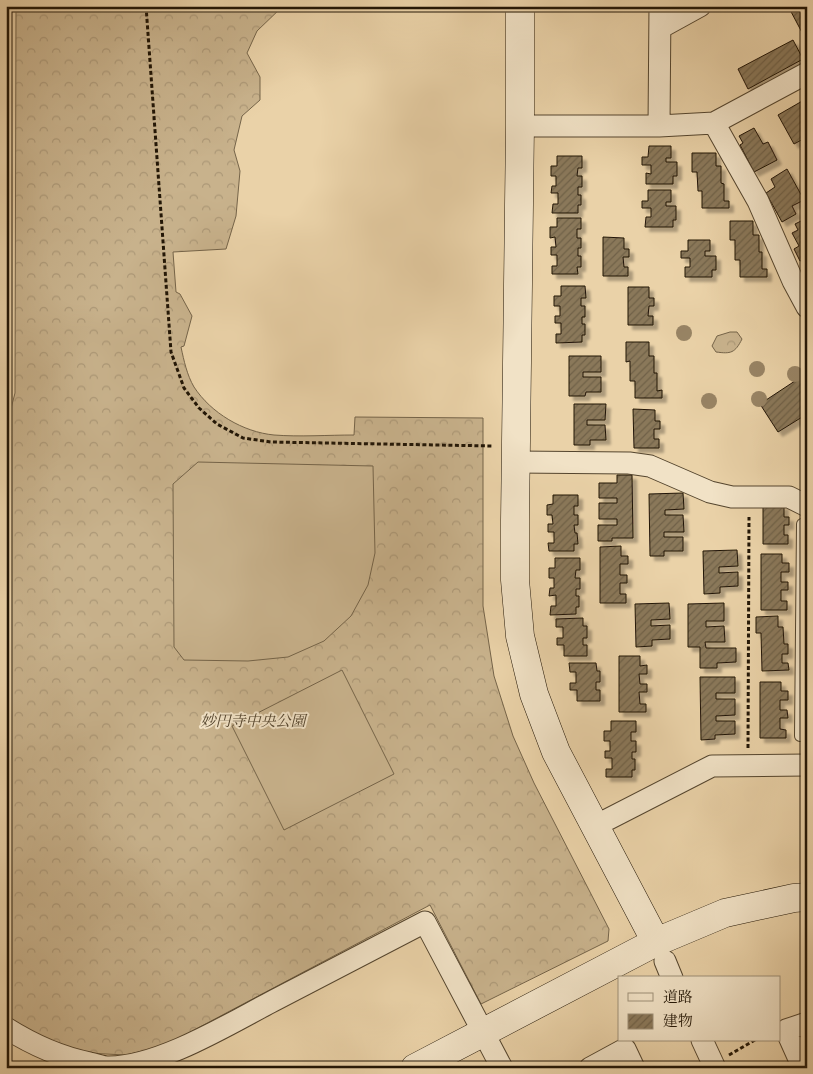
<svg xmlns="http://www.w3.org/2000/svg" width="813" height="1074" font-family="Alegreya,'Noto Serif JP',serif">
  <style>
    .forest { fill: url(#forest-crowns); stroke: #756449 }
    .pitch { fill: #c8b28c; stroke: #756449 }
    .building { fill: url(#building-hatch); stroke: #221606; filter: url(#shadow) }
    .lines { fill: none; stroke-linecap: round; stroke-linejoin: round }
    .lane-casing { stroke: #54452e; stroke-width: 12 }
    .street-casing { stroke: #54452e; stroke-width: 23 }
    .secondary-casing { stroke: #221606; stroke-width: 29 }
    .path { stroke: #221606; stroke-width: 3; stroke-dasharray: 4 2.5; stroke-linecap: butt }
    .lane { stroke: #f1e2c6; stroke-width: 10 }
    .street { stroke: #f1e2c6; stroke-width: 21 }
    .secondary { stroke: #f1e2c6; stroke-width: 28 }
    .tree { fill: #988465 }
    .labels { text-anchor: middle; stroke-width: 4; stroke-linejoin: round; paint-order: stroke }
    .park-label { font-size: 15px; font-style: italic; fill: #54452e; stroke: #f1e2c6 }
  </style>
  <defs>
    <pattern id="forest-crowns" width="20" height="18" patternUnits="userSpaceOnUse" patternTransform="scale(1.25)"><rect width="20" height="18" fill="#c8b28c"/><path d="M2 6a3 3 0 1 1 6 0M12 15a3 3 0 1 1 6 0" fill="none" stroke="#ac9877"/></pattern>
    <pattern id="building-hatch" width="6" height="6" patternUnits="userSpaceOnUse" patternTransform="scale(1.25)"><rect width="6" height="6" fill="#8a785a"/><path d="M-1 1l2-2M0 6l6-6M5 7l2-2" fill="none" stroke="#706148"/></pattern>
    <filter id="shadow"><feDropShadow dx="4.5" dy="4.5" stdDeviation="1" flood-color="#0004"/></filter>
  </defs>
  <rect width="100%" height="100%" fill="#ead2a8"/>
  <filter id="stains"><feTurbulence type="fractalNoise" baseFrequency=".004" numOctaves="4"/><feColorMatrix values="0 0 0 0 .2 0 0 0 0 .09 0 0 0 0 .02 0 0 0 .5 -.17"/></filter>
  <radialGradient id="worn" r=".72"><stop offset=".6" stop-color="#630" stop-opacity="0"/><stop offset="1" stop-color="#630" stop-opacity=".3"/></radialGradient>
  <path class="forest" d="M16,6H283L257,31L247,53L260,77V100L242,116L234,150L240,171L236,216L226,249L173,252L176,292L180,294L192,316L184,346L181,347C184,361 187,375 194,387C211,413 243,432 274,435C300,437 328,435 354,435L355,417L483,418V606L494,676L513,736L534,783L609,929L608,941L481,1004L430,905L162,1047L125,1055L87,1053L43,1038L6,1016V428L15,393Z
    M730,332H737L742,339C735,353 731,354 716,352L712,346L717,336Z"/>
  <path class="pitch" d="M198,462L373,466L375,553L368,585L351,616L324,641L288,657L248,661L184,660L174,647L173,484Z
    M342,670L394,774L284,830L232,726Z"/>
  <path class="building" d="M788,6H807V40H806Z
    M793,40L803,59L748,89L738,69Z
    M804,100L807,105V137L794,144L778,115Z
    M754,128L763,144L768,142L777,160L754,172L740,145L743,143L739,136Z
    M649,146H671V158H666V162H677V176H673V184H646V173L651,174V165H642V157H648Z
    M807,146V159L801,149Z
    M692,153H716V166H721V183L724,184V201H729V208H702V191H698L697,172H692Z
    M557,156H582V168H578L577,176H582V187H578V195H581V205H578V213H552L553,204H558V193H551L552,186H556V176H551V166H557Z
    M787,169L804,200L792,206L796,214L782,222L766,193L775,187L771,179Z
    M648,190H671V202H666V206H676V220H673V227H645L646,217H651V208H642V201H648Z
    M557,218H581V229H577V238H581V248H578V256H581V267H577L578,274H552V266H557V255H551V247H556L555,237L550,238V227H557Z
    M807,218V258L800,261L794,249L799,246L792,233L798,230L795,224Z
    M730,221H753V235H759V252H762V269H767V277H740V260H735V240H730Z
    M603,237L624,238V249H629V257H623L624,267H628V276H603Z
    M688,240H710V251H705V256H716V270H712V277H685V267H690V258H681V251H688Z
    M561,286H585L586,298H581V306H585V317H582V324H585V335H582V342L556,343V334H561V323H555V316H560V306H554V296H561Z
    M628,287H649V298H654V306H649L648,316H653V325H628Z
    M626,342H649V356H654V373H657V391L662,390V398H635V381H630V361L626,362Z
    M569,356H601V372H583V377H601V392H586L585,396H569Z
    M801,377L807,386V414L778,432L760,404Z
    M574,404H606L605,420H587V425H605L606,440H590V445H574Z
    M633,409L655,410V421H660V429H654V439H659V448H634Z
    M617,475H632L633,538H612V541H598V525H617V519H599V503H617V498H599V483H617Z
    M683,493L684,509L665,510V515H683L684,532H664V537H683V551H664V556H650L649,494Z
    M553,495H578V506H574V515H578V525H574L575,533H577L578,544H574V551H549L548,543H554V532H548V524H553L552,515H547V505L553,504Z
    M784,505V517H789V525H784V535H788V544H763V506Z
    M621,546V556H628V564H620V575H627V583H620V594H626V603H600V547Z
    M737,550L738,566L719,567V573L738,572V586L720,587V593L704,594L703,551Z
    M761,554H782V563H789V572H781V582H788V590H781V601H787V610H761Z
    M555,558H580V570H576L575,578H580V589H576V596H579V607H576V614L550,615L551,606H556V595L549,596L550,588H554V578H549V568H555Z
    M669,603L670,619L651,620V626L670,625V639L652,640V646L636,647L635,604Z
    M724,603V621H706V627L724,626L725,642H705L706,648H736V662L717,663V668H700V647H688V604Z
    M778,616V627H783L784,644H788V654H782V663H788L789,670L762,671L761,633H756V617Z
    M583,618V626H587V638H583V645H587V656H564V645H557V638H563V627H556V619Z
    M619,656H640V666L647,665V674H639L640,684H647V692H639L640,704H646V712H619Z
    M569,663H596L597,671H600V682H596V690H600V701H577V690H570V683H576V672H570Z
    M700,677H735V693H716V699H735V715L716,716V721H735V734L715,735V739L701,740Z
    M760,682H781V691H788V700H780V710H787L788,718H780V729L786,730V738H760Z
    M611,721H636V732H631V741H636V752H632V759H635V770H632V777H606V769H612V758H605V751H610V741H604V731H611Z"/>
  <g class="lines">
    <g class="lane-casing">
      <path id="lane" d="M800,736L802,524"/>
    </g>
    <g class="street-casing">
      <path id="street" d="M660,28L700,6
        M714,123L758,201L793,281L807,307
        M520,126H659L714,123L807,73
        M659,126L660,6
        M515,462L629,463L650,466L710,492L732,497H789L807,506
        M595,826L712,766L807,765
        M665,961L672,978
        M6,1028C33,1045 59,1057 90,1063C96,1064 102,1067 109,1067C159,1067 229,1024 273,1001C324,975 374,948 425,922L502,1068
        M702,1040L715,1068
        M590,1068L625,1049L634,1068
        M803,1068L786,1030L807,1023"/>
    </g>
    <g class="secondary-casing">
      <path id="secondary" d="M520,6V126L515,521V580L520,636L534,694L556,752L656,942
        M415,1068L656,942L725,913L794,898L807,897"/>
    </g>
    <path class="path" d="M146,6L171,352L184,388L199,408L217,424L243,438L271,442L493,446
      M748,748L749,517
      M729,1055L755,1040"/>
    <use href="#lane" class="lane"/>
    <use href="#street" class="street"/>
    <use href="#secondary" class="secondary"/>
  </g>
  <g class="tree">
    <circle cx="684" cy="333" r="8"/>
    <circle cx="757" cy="369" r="8"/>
    <circle cx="795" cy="374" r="8"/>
    <circle cx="759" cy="399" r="8"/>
    <circle cx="709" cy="401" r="8"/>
  </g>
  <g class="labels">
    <g class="park-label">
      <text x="253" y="726">妙円寺中央公園</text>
    </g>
  </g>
  <rect width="813" height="1074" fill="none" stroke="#ead2a8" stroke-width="25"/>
  <rect x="8" y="8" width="798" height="1059" fill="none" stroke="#221606" stroke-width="2.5"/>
  <rect x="12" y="12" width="788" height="1049" fill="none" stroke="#221606"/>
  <rect x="618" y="976" width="162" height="65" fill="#f1e2c6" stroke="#9e9079"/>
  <rect x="628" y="993" width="25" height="8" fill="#f1e2c6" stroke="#9e9079"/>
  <text x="663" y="1002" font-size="15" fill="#221606">道路</text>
  <rect x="628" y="1014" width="25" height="15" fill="url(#building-hatch)" stroke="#9e9079"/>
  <text x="663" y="1026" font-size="15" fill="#221606">建物</text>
  <rect width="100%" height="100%" filter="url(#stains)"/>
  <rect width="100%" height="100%" fill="url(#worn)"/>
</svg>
